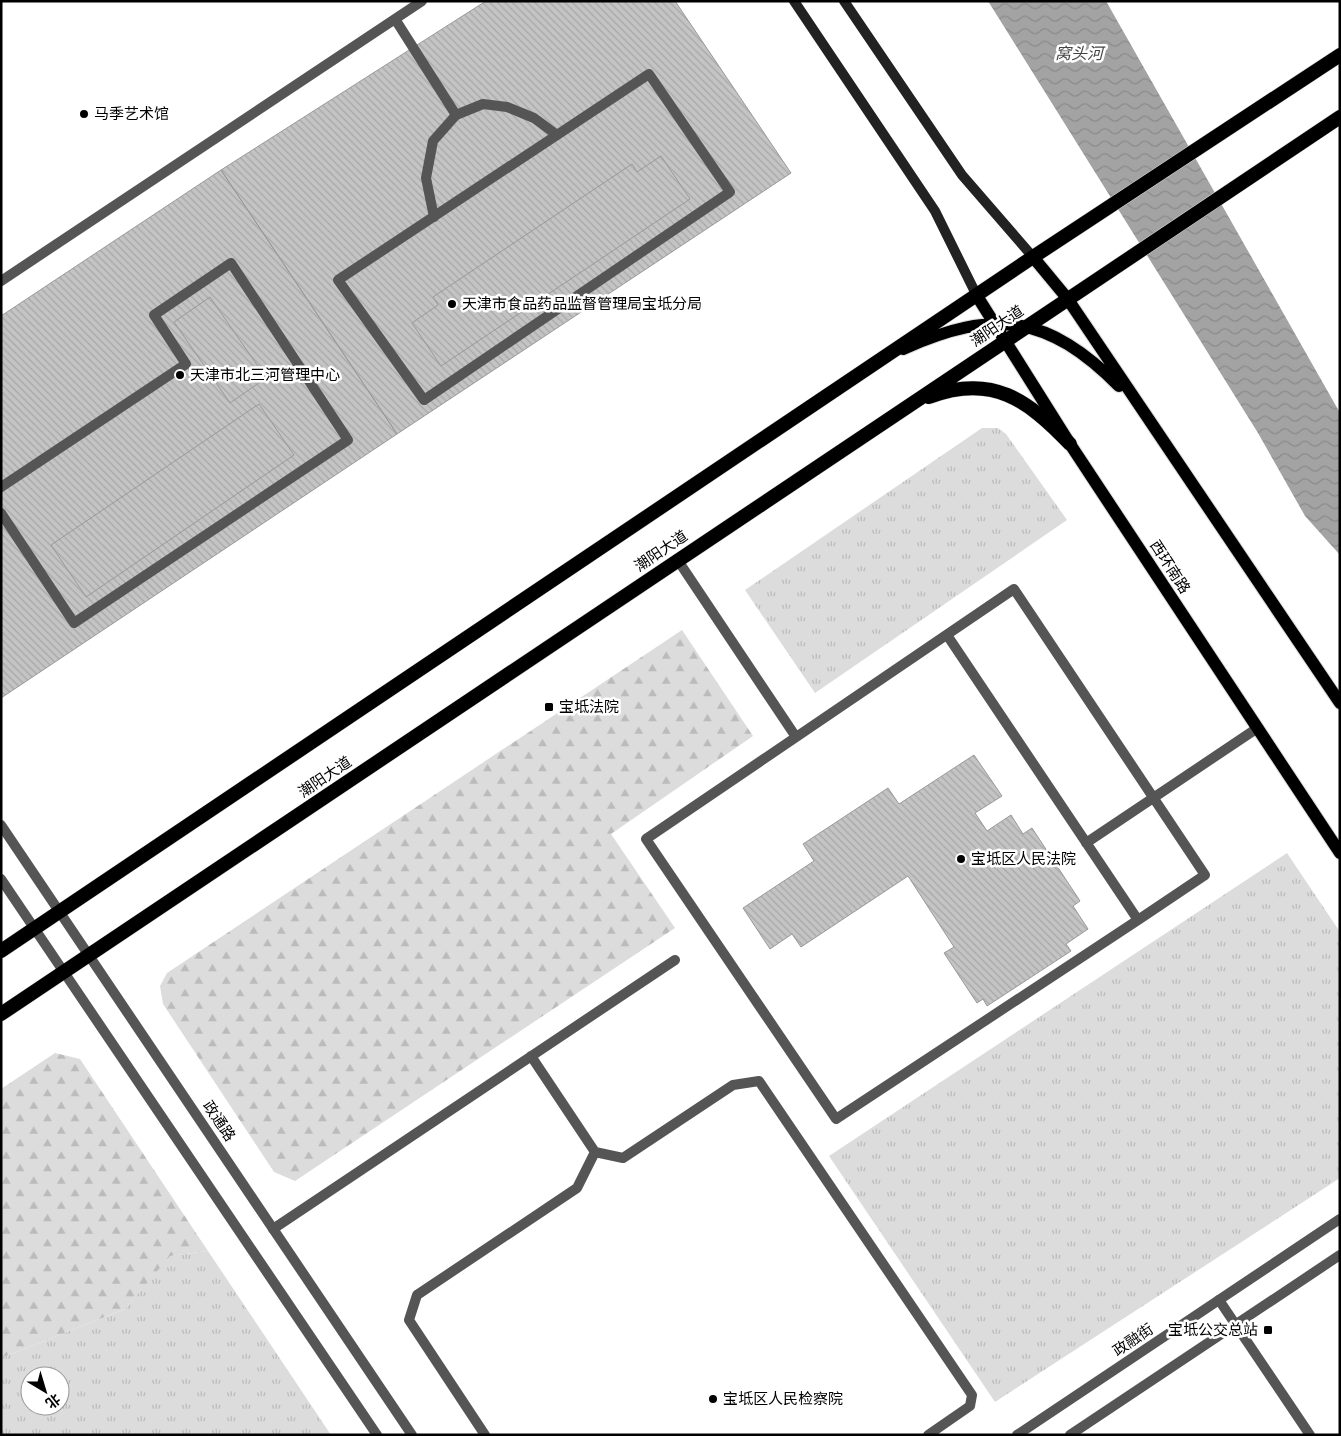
<svg xmlns="http://www.w3.org/2000/svg" width="1341" height="1436" font-family="Montserrat,'Noto Sans SC',sans-serif">
  <style>
    .grass { fill: url(#grass-tufts); fill-rule: evenodd }
    .forest { fill: url(#forest-firs) }
    .water { fill: url(#water-waves) }
    .building { fill: url(#building-back-hatch); stroke: #999 }
    .lines { fill: none; stroke-linecap: round; stroke-linejoin: round }
    .primary-casing { stroke: #dbdbdb; stroke-width: 14 }
    .trunk-casing { stroke: #dbdbdb; stroke-width: 15 }
    .service { stroke: #555; stroke-width: 10 }
    .minor { stroke: #555; stroke-width: 10 }
    .tertiary { stroke: #555; stroke-width: 10 }
    .secondary { stroke: #222; stroke-width: 10 }
    .primary { stroke: #000; stroke-width: 12 }
    .trunk { stroke: #000; stroke-width: 14 }
    .poi-dot { fill: #000; stroke: #fff; stroke-width: 2 }
    .labels { text-anchor: middle; stroke-width: 5; stroke-linejoin: round; paint-order: stroke }
    .poi-label { font-size: 15px; fill: #000; stroke: #fff; text-anchor: start }
    .street-label { font-size: 15px; fill: #000; stroke: #fff }
    .water-label { font-size: 16px; font-style: italic; fill: #444; stroke: #fff }
  </style>
  <defs>
    <pattern id="grass-tufts" width="24" height="20" patternUnits="userSpaceOnUse" patternTransform="scale(1.25)"><rect width="24" height="20" fill="#dcdcdc"/><path d="M3 7l-1-3M5 7V3M7 7l1-3M15 17l-1-3M17 17v-4M19 17l1-3" fill="none" stroke="#bbb"/></pattern>
    <pattern id="forest-firs" width="22" height="20" patternUnits="userSpaceOnUse" patternTransform="scale(1.25)"><rect width="22" height="20" fill="#dcdcdc"/><path d="M5 1l3.5 6h-7zM16 11l3.5 6h-7z" fill="#bbb"/></pattern>
    <pattern id="water-waves" width="16" height="10" patternUnits="userSpaceOnUse" patternTransform="scale(1.25)"><rect width="16" height="10" fill="#a3a3a3"/><path d="M0 5q4-4 8 0t8 0" fill="none" stroke="#8b8b8b"/></pattern>
    <pattern id="building-back-hatch" width="6" height="6" patternUnits="userSpaceOnUse" patternTransform="scale(1.25)"><rect width="6" height="6" fill="#c4c4c4"/><path d="M-1 5l2 2M0 0l6 6M5-1l2 2" fill="none" stroke="#a7a7a7"/></pattern>
  </defs>
  <rect width="100%" height="100%" fill="#fff"/>
  <path class="grass" d="M982,428H998L1006,434L1067,520L815,693L745,590Z
    M1287,853L1340,932V1178L995,1402L829,1156Z
    M208,1251L331,1435H1V1358L125,1309L169,1256ZM30,1376H60V1406H30Z"/>
  <path class="forest" d="M682,630L753,736L611,834L675,928L295,1181L274,1172L163,1004L160,986L167,973Z
    M55,1053L80,1059L208,1251L170,1256L125,1309L1,1358V1089Z"/>
  <path class="water" d="M988,1H1106L1340,413V555L1305,516L1258,433Z"/>
  <path class="building" d="M486,1H675L791,173L397,434L221,170Z
    M661,156L690,199L441,366L412,323L438,305L433,297L632,164L637,172Z
    M221,170L397,434L1,698V316Z
    M210,297L266,378L230,403L174,322Z
    M259,404L294,455L86,597L51,545Z
    M974,755L1002,796L975,813L987,831L1011,815L1023,834L1032,828L1080,901L1073,906L1088,929L1066,944L1071,951L987,1006L983,999L977,1003L944,953L954,947L908,876L801,947L792,934L770,949L743,908L814,861L803,844L888,788L899,804Z"/>
  <g class="lines">
    <g class="primary-casing">
      <path id="primary" d="M1033,257L1067,298L1340,703
        M977,296L1070,444L1340,853
        M903,349C995,308 1048,315 1119,386"/>
    </g>
    <g class="trunk-casing">
      <path id="trunk" d="M929,397C992,373 1028,400 1070,444
        M1,951L1033,257L1340,55
        M1,1014L1340,117"/>
    </g>
    <path class="service" d="M649,74L730,192L424,400L338,280Z
      M434,217L426,178L433,141L456,115L483,104L507,107L534,118L557,135
      M677,559L796,737
      M947,635L1138,920L836,1119L646,839L1014,589L1205,875L1138,920
      M1086,843L1256,729
      M531,1056L595,1152L623,1158L733,1085L759,1081L972,1395L970,1406L928,1435
      M273,1229L675,960
      M1219,1300L1310,1435
      M485,1435L409,1320L417,1295L577,1188L595,1152"/>
    <path class="minor" d="M395,19L456,115
      M1,281L422,1
      M1,487L186,364L154,315L231,263L348,440L74,623L1,513"/>
    <path class="tertiary" d="M1,825L412,1435
      M1,879L377,1435
      M1017,1435L1340,1219
      M1070,1435L1340,1255"/>
    <path class="secondary" d="M794,1L935,211L977,296
      M844,1L962,175L1033,257"/>
    <use href="#primary" class="primary"/>
    <use href="#trunk" class="trunk"/>
  </g>
  <g class="poi-dot">
    <circle cx="84" cy="114" r="5"/>
    <circle cx="452" cy="304" r="5"/>
    <circle cx="180" cy="375" r="5"/>
    <rect x="544" y="702" width="10" height="10" rx="2.5"/>
    <circle cx="961" cy="859" r="5"/>
    <rect x="1263" y="1325" width="10" height="10" rx="2.5"/>
    <circle cx="713" cy="1399" r="5"/>
  </g>
  <g class="labels">
    <g class="poi-label">
      <text x="94" y="119">马季艺术馆</text>
      <text x="462" y="309">天津市食品药品监督管理局宝坻分局</text>
      <text x="190" y="380">天津市北三河管理中心</text>
      <text x="559" y="712">宝坻法院</text>
      <text x="971" y="864">宝坻区人民法院</text>
      <text x="1258" y="1335" text-anchor="end">宝坻公交总站</text>
      <text x="723" y="1404">宝坻区人民检察院</text>
    </g>
    <g class="street-label">
      <text transform="translate(997 326) rotate(-34)" y="5">潮阳大道</text>
      <text transform="translate(661 551) rotate(-34)" y="5">潮阳大道</text>
      <text transform="translate(1170 567) rotate(57)" y="5">西环南路</text>
      <text transform="translate(325 777) rotate(-34)" y="5">潮阳大道</text>
      <text transform="translate(219 1121) rotate(56)" y="5">政通路</text>
      <text transform="translate(1133 1340) rotate(-34)" y="5">政融街</text>
    </g>
    <g class="water-label">
      <text x="1079" y="59">窝头河</text>
    </g>
  </g>
  <rect width="1341" height="1436" fill="none" stroke="#000000" stroke-width="5"/>
  <g transform="translate(45 1391) rotate(142)"><circle r="24" fill="#ffffff" stroke="#999999"/>
  <path d="M0-4L9 19L0 12L-9 19Z" fill="#000000"/>
  <text y="-8" font-size="14" font-weight="bold" text-anchor="middle" fill="#000000">北</text>
  </g>
</svg>
